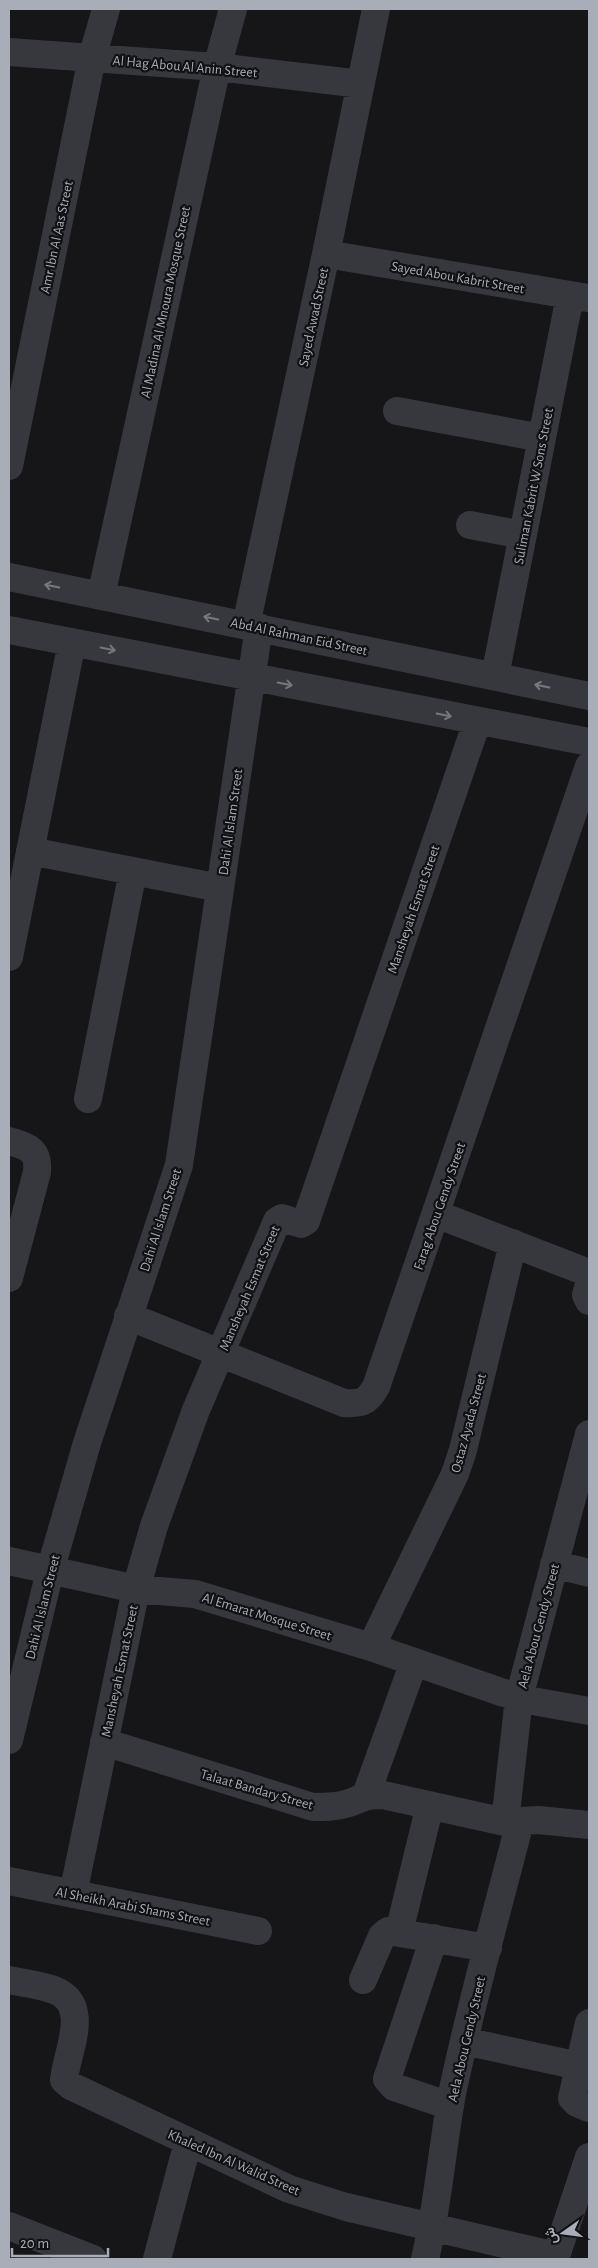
<svg xmlns="http://www.w3.org/2000/svg" width="598" height="2268" font-family="'Alegreya Sans',Vazirmatn,sans-serif">
  <style>
    .lines { fill: none; stroke-linecap: round; stroke-linejoin: round }
    .street { stroke: #37383d; stroke-width: 28 }
    .oneway { stroke: #757881 }
    .labels { text-anchor: middle; stroke-width: 4.5; stroke-linejoin: round; paint-order: stroke }
    .street-label { font-size: 14px; fill: #a8adb8; stroke: #111113 }
  </style>
  <rect width="100%" height="100%" fill="#161618"/>
  <g class="lines">
    <path class="street" d="M9,52L217,67L361,84
      M326,254L588,298
      M397,411L542,438
      M9,466L92,58L106,9
      M470,525L523,535
      M9,577L589,696
      M101,596L217,67L233,9
      M246,625L326,254L376,9
      M9,630L589,742
      M495,676L570,296
      M30,851L220,888
      M9,957L72,642
      M88,1099L133,871
      M9,1141C28,1147 39,1149 37,1172L9,1278
      M436,1214L589,1273
      M589,1284L586,1295L589,1301
      M128,1316L344,1403C362,1404 367,1402 376,1387L589,766
      M9,1561L136,1589L195,1594L371,1647L501,1692L538,1702L589,1711
      M554,1564L589,1573
      M371,1647L455,1474L463,1450L513,1243
      M9,1740L50,1571L87,1443L179,1165L259,627
      M104,1742L313,1807C326,1807 337,1807 349,1803C364,1798 364,1795 383,1795L505,1822L538,1820L589,1825
      M366,1795L414,1662
      M505,1822L519,1698L589,1434
      M9,1881L258,1931
      M73,1894L136,1589L154,1526L196,1410L277,1221L282,1218L301,1224L306,1221L477,722
      M399,1932L430,1805
      M434,1938L387,2079L394,2087L450,2106
      M9,1980C23,1983 40,1985 54,1990C92,2005 67,2050 64,2080L71,2086L289,2189L346,2207L556,2256
      M363,1980L382,1936L388,1931L488,1948
      M589,2023L572,2098L577,2103L589,2108
      M464,2041L579,2066
      M9,2226L93,2259
      M157,2259L188,2142
      M425,2259C438,2205 442,2149 452,2094C471,2003 497,1912 520,1822
      M555,2259L589,2157"/>
  </g>
  <defs><path id="oneway-shaft" d="M-6 0H5M1.5-3L5.5 0L1.5 3" fill="none" stroke-width="1.6" stroke-linecap="round" stroke-linejoin="round" transform="scale(1.25)"/></defs>
  <g class="oneway">
    <use href="#oneway-shaft" transform="translate(52 586) rotate(-169)"/>
    <use href="#oneway-shaft" transform="translate(211 618) rotate(-169)"/>
    <use href="#oneway-shaft" transform="translate(108 649) rotate(11)"/>
    <use href="#oneway-shaft" transform="translate(285 684) rotate(11)"/>
    <use href="#oneway-shaft" transform="translate(542 686) rotate(-168)"/>
    <use href="#oneway-shaft" transform="translate(444 715) rotate(11)"/>
  </g>
  <g class="labels">
    <g class="street-label">
      <text transform="translate(185 66) rotate(5)" y="5">Al Hag Abou Al Anin Street</text>
      <text transform="translate(56 237) rotate(-78)" y="5">Amr Ibn Al Aas Street</text>
      <text transform="translate(458 277) rotate(10)" y="5">Sayed Abou Kabrit Street</text>
      <text transform="translate(165 302) rotate(-78)" y="5">Al Madina Al Mnoura Mosque Street</text>
      <text transform="translate(313 317) rotate(-78)" y="5">Sayed Awad Street</text>
      <text transform="translate(533 486) rotate(-79)" y="5">Suliman Kabrit W Sons Street</text>
      <text transform="translate(299 636) rotate(12)" y="5">Abd Al Rahman Eid Street</text>
      <text transform="translate(230 822) rotate(-82)" y="5">Dahi Al Islam Street</text>
      <text transform="translate(413 909) rotate(-71)" y="5">Mansheyah Esmat Street</text>
      <text transform="translate(439 1206) rotate(-71)" y="5">Farag Abou Gendy Street</text>
      <text transform="translate(160 1220) rotate(-72)" y="5">Dahi Al Islam Street</text>
      <text transform="translate(249 1288) rotate(-67)" y="5">Mansheyah Esmat Street</text>
      <text transform="translate(468 1423) rotate(-75)" y="5">Ostaz Ayada Street</text>
      <text transform="translate(42 1607) rotate(-76)" y="5">Dahi Al Islam Street</text>
      <text transform="translate(267 1616) rotate(17)" y="5">Al Emarat Mosque Street</text>
      <text transform="translate(538 1626) rotate(-75)" y="5">Aela Abou Gendy Street</text>
      <text transform="translate(119 1671) rotate(-78)" y="5">Mansheyah Esmat Street</text>
      <text transform="translate(257 1789) rotate(16)" y="5">Talaat Bandary Street</text>
      <text transform="translate(133 1906) rotate(11)" y="5">Al Sheikh Arabi Shams Street</text>
      <text transform="translate(466 2039) rotate(-77)" y="5">Aela Abou Gendy Street</text>
      <text transform="translate(234 2162) rotate(24)" y="5">Khaled Ibn Al Walid Street</text>
    </g>
  </g>
  <rect width="598" height="2268" fill="none" stroke="#a8adb8" stroke-width="20"/>
  <g transform="translate(563 2233) rotate(256)" stroke="#111113" stroke-width="4" paint-order="stroke">
  <path d="M0-4L9 19L0 12L-9 19Z" fill="#a8adb8"/>
  <text y="-8" font-size="14" font-weight="bold" text-anchor="middle" fill="#a8adb8">ش</text>
  </g>
  <path d="M12 2248v8h96v-8" fill="none" stroke="#a8adb8" stroke-width="2.5"/>
  <text x="20" y="2248" font-size="15" fill="#a8adb8" stroke="#111113" stroke-width="4" paint-order="stroke">20 m</text>
</svg>
